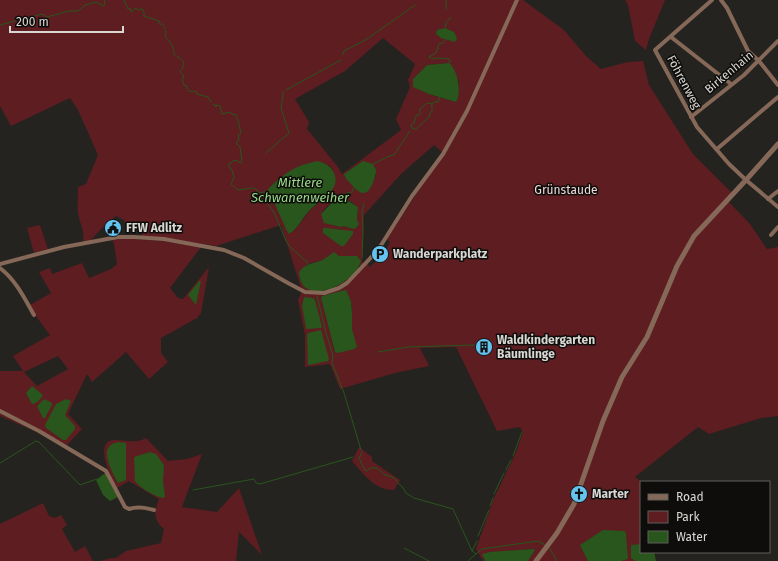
<svg xmlns="http://www.w3.org/2000/svg" width="778" height="561" font-family="'Fira Sans',sans-serif">
  <style>
    .green { fill: #5d1d21; fill-rule: evenodd }
    .water { fill: #28561c }
    .lines { fill: none; stroke-linecap: round; stroke-linejoin: round }
    .stream { stroke: #28561c; stroke-width: 1 }
    .minor { stroke: #856857; stroke-width: 4 }
    .tertiary { stroke: #856857; stroke-width: 5 }
    .labels { text-anchor: middle; stroke-width: 3; stroke-linejoin: round; paint-order: stroke }
    .street-label { font-size: 12px; fill: #d8d7d4; stroke: #0e0d0b }
    .park-label { font-size: 12px; fill: #f1d9d9; stroke: #0e0d0b }
    .poi-label { font-size: 12px; font-weight: bold; fill: #d8d7d4; stroke: #0e0d0b; text-anchor: start }
    .water-label { font-size: 13px; font-style: italic; fill: #97da87; stroke: #0e0d0b }
  </style>
  <rect width="100%" height="100%" fill="#25231f"/>
  <path class="green" d="M0,0H523L564,30L586,56L601,69L628,62L643,61L649,85L693,154L734,195L729,202L750,224L767,249L778,247V416L761,418L709,434L698,427L635,477L642,482L641,552H654L656,561H528L532,555L533,549L486,553L483,559L485,561H483L476,549L494,498L516,452L523,432L520,427L497,431L456,347L420,348L429,366L395,373L340,389L330,364L305,367V335L298,300L302,291L281,225L216,246L164,238L142,236V226L124,222V220L116,216L103,227L90,241L83,242C85,232 80,224 78,213C77,205 78,196 78,187L86,184L98,155L78,110L70,98L11,126L0,106ZM383,38L415,64L408,80L410,87L396,119L401,130L342,174L338,167L307,129L309,122L295,99L345,71ZM449,63L459,82L458,96L456,102L429,94L413,79L427,65ZM434,145L443,153L387,239L390,242C385,252 378,261 369,267L368,263L366,264L362,262L364,215L401,174ZM360,163L376,175L372,185L348,171ZM329,165L334,173L322,200L310,210L294,231L280,213L269,191ZM343,196L358,207L357,220L353,229L344,226L341,227L333,225L322,212L333,200ZM339,256H357L360,266C349,277 335,294 317,290C312,289 305,283 300,280L299,272L308,264ZM345,290L351,301L352,313V329L335,352L321,298Z
    M625,0H665L649,39L646,50L635,41L628,5Z
    M40,225L48,249L34,253L27,228Z
    M120,238L164,241L201,247L170,288L178,298L183,299L209,267L201,313L197,318L161,338V353L168,362L149,379L126,352L92,382L87,374L68,414L82,429L67,445L0,416V371H23L13,356L50,335L38,319L30,305L51,293L39,272L50,268L52,274L82,263L89,278L111,269L117,264L114,244L112,239ZM58,356L68,369L37,386L24,372Z
    M146,438L168,461L187,459L202,454L182,507L217,512L239,488L262,555L239,532L236,561H100L111,558H116L126,551L161,543L164,529C153,520 154,511 159,499L129,481L117,488C112,479 92,440 115,440C126,440 136,444 146,438Z
    M359,447L372,457V461L400,480L394,490C376,491 363,474 352,461Z
    M43,503L49,516L55,518L61,515L67,525L62,529L75,552L85,546L93,561H0V524Z"/>
  <path class="water" d="M445,28L454,32L457,38L455,42L441,38L436,34L437,30Z
    M449,63C458,70 462,93 456,102L429,94L413,87V79L427,65Z
    M318,161C326,164 330,165 334,173C342,190 319,200 309,211C302,218 298,229 289,234L287,231L268,189C286,172 294,166 318,161Z
    M363,161L373,164L376,170C376,176 371,194 363,193C359,193 354,187 351,184C348,181 345,178 344,174Z
    M339,195L358,207L357,220L359,224L356,228L353,229L344,226L341,227L324,223L321,214Z
    M323,228H325L353,231V234L344,246H341L323,233Z
    M334,252L339,256H357L361,261C355,285 300,309 299,272C305,264 311,264 320,261C324,260 329,255 334,252Z
    M199,281H201L196,305L188,295Z
    M345,290H346L351,301L352,313V329L357,347L354,349L338,353L335,352L321,298L322,296Z
    M304,297L313,298L315,300L322,327L321,328L307,329L306,328L302,306Z
    M321,330L329,359L328,361L309,365L308,364L307,335L308,333Z
    M32,386L43,395C41,399 36,404 32,404L26,393Z
    M44,399L52,403V405L45,418H43L37,406Z
    M66,399L71,401L65,415L75,426V429L66,440H63L46,428L45,425L56,404Z
    M118,442L126,443V480L118,483C114,476 102,454 109,447C111,444 114,443 118,442Z
    M150,452L156,454L164,465L163,481L165,496L164,498C155,497 140,488 135,481L134,457Z
    M105,473L118,497L110,501L103,495L96,480Z
    M603,530L625,531L626,534L628,559L621,561H588L580,545Z
    M641,544V552H654L656,561H636L631,558V545Z
    M533,549L535,550L528,561H485L482,554L490,552Z"/>
  <g class="lines">
    <path class="stream" d="M124,0L128,9L130,8L131,12L136,8L138,10L142,9L144,12V16L159,21V24H162C166,27 166,31 165,36C170,41 174,47 174,54C182,60 188,61 180,72L184,76L182,80L184,85L187,86V89C189,92 193,92 196,91L197,94L208,97L211,102
      M446,9V0
      M0,25C13,21 28,18 42,14L47,17L69,11H78L85,5L96,2L104,6L105,0
      M445,28L446,23L451,17
      M446,39L443,43L439,44L436,53L429,57L433,59L437,58L449,59L450,61L449,63
      M343,55L344,51L367,39L415,5
      M286,90L341,60
      M213,104L216,107V105L220,106L222,114L230,112L233,115L235,114C239,120 239,126 241,133L238,135L239,140L236,143L240,147L242,162L240,163L238,161L234,160L229,164V167L232,170L234,177L231,184L238,190L252,188L256,189L263,201L267,203L274,212L286,241L290,247L308,263V265
      M432,104L427,103L420,109V114L416,116L414,123L411,125L412,128L416,129L429,117L430,113L432,111V104L434,102H438L440,97
      M266,153L289,133L281,108L283,95V92
      M373,164L389,156L394,155L410,131
      M259,193L269,191
      M344,197V194L352,192L354,187
      M362,258L363,233L362,212L364,204
      M317,296L326,333L330,345L333,356L332,363L344,393L361,450
      M378,352L408,347L474,345
      M362,453L359,458L365,470L367,471L370,468H377L385,475L390,476L394,478L403,488L406,493L414,498L453,509L472,551L476,554L482,549L538,541L545,545
      M513,456L522,432
      M0,463L36,441L39,442L80,485L97,479
      M506,470L511,460
      M193,490L254,479L256,483L260,484L353,457
      M494,494L504,473
      M490,506L493,498
      M478,536L489,510
      M549,547L557,561
      M404,548L429,561
      M472,551L477,541
      M468,561L476,554"/>
    <path class="minor" d="M712,0L655,50L697,127L729,164L746,180L778,207
      M721,0L727,8L748,51L759,61L778,85
      M671,37L731,84
      M691,117L744,75L778,41
      M717,149L778,97
      M768,199L778,191
      M771,235L778,227
      M0,264L64,247L118,237H134L164,239L224,250L244,258L288,283L305,292L324,293L339,288L347,283L378,250L412,196L443,154L467,111L517,0
      M0,268C15,279 25,299 34,315
      M0,411L39,431L106,471L125,507L129,509C138,506 146,508 154,510"/>
    <path class="tertiary" d="M536,561L557,533L574,504L603,421L622,377L647,337L677,266L694,236L746,180L778,144"/>
  </g>
  <defs>
    <g id="civic-disc" transform="scale(0.9)"><circle r="9.5" fill="#65c4ef" stroke="#0e0d0b"/><path d="M-.6-6.5H3V-4.5H.6V-3L4-1V1h2V6H-6V1h2V-1L-.6-3ZM-1.2 2.5V6h2.4V2.5Z" fill="#111"/></g>
    <g id="parking-disc" transform="scale(0.9)"><circle r="9.5" fill="#65c4ef" stroke="#0e0d0b"/><path d="M-3.5-5.5H1a3.5 3.5 0 0 1 0 7H-1V5.5H-3.5ZM-1-3.4V-.6H.8a1.4 1.4 0 0 0 0-2.8Z" fill="#111"/></g>
    <g id="building-disc" transform="scale(0.9)"><circle r="9.5" fill="#65c4ef" stroke="#0e0d0b"/><path d="M-4-6H4V6H1V3H-1V6H-4ZM-2.5-4.3h1.7v1.8h-1.7ZM.8-4.3h1.7v1.8H.8ZM-2.5-1h1.7V.8h-1.7ZM.8-1h1.7V.8H.8Z" fill="#111"/></g>
    <g id="church-disc" transform="scale(0.9)"><circle r="9.5" fill="#65c4ef" stroke="#0e0d0b"/><path d="M-1.2-6h2.4v3.5h3.3v2.4h-3.3V6h-2.4V-.1h-3.3v-2.4h3.3Z" fill="#111"/></g>
  </defs>
  <g fill-rule="evenodd">
    <use href="#civic-disc" x="113" y="228"/>
    <use href="#parking-disc" x="380" y="254"/>
    <use href="#building-disc" x="484" y="347"/>
    <use href="#church-disc" x="579" y="494"/>
  </g>
  <g class="labels">
    <g class="street-label">
      <text transform="translate(729 72) rotate(-40)" y="4">Birkenhain</text>
      <text transform="translate(684 82) rotate(62)" y="4">Föhrenweg</text>
    </g>
    <g class="park-label">
      <text x="566" y="194">Grünstaude</text>
    </g>
    <g class="poi-label">
      <text x="126" y="232">FFW Adlitz</text>
      <text x="393" y="258">Wanderparkplatz</text>
      <text x="497" y="344">Waldkindergarten<tspan x="497" dy="14">Bäumlinge</tspan></text>
      <text x="592" y="498">Marter</text>
    </g>
    <g class="water-label">
      <text x="300" y="187">Mittlere<tspan x="300" dy="15">Schwanenweiher</tspan></text>
    </g>
  </g>
  <rect x="640" y="481" width="130" height="72" fill="#0e0d0b" stroke="#5f5e5b"/>
  <rect x="648" y="494" width="20" height="6" fill="#856857" stroke="#5f5e5b"/>
  <text x="676" y="501" font-size="12" fill="#d8d7d4">Road</text>
  <rect x="648" y="511" width="20" height="12" fill="#5d1d21" stroke="#5f5e5b"/>
  <text x="676" y="521" font-size="12" fill="#d8d7d4">Park</text>
  <rect x="648" y="531" width="20" height="12" fill="#28561c" stroke="#5f5e5b"/>
  <text x="676" y="541" font-size="12" fill="#d8d7d4">Water</text>
  <path d="M10 26v6h113v-6" fill="none" stroke="#d8d7d4" stroke-width="2"/>
  <text x="16" y="26" font-size="12" fill="#d8d7d4" stroke="#0e0d0b" stroke-width="3" paint-order="stroke">200 m</text>
</svg>
